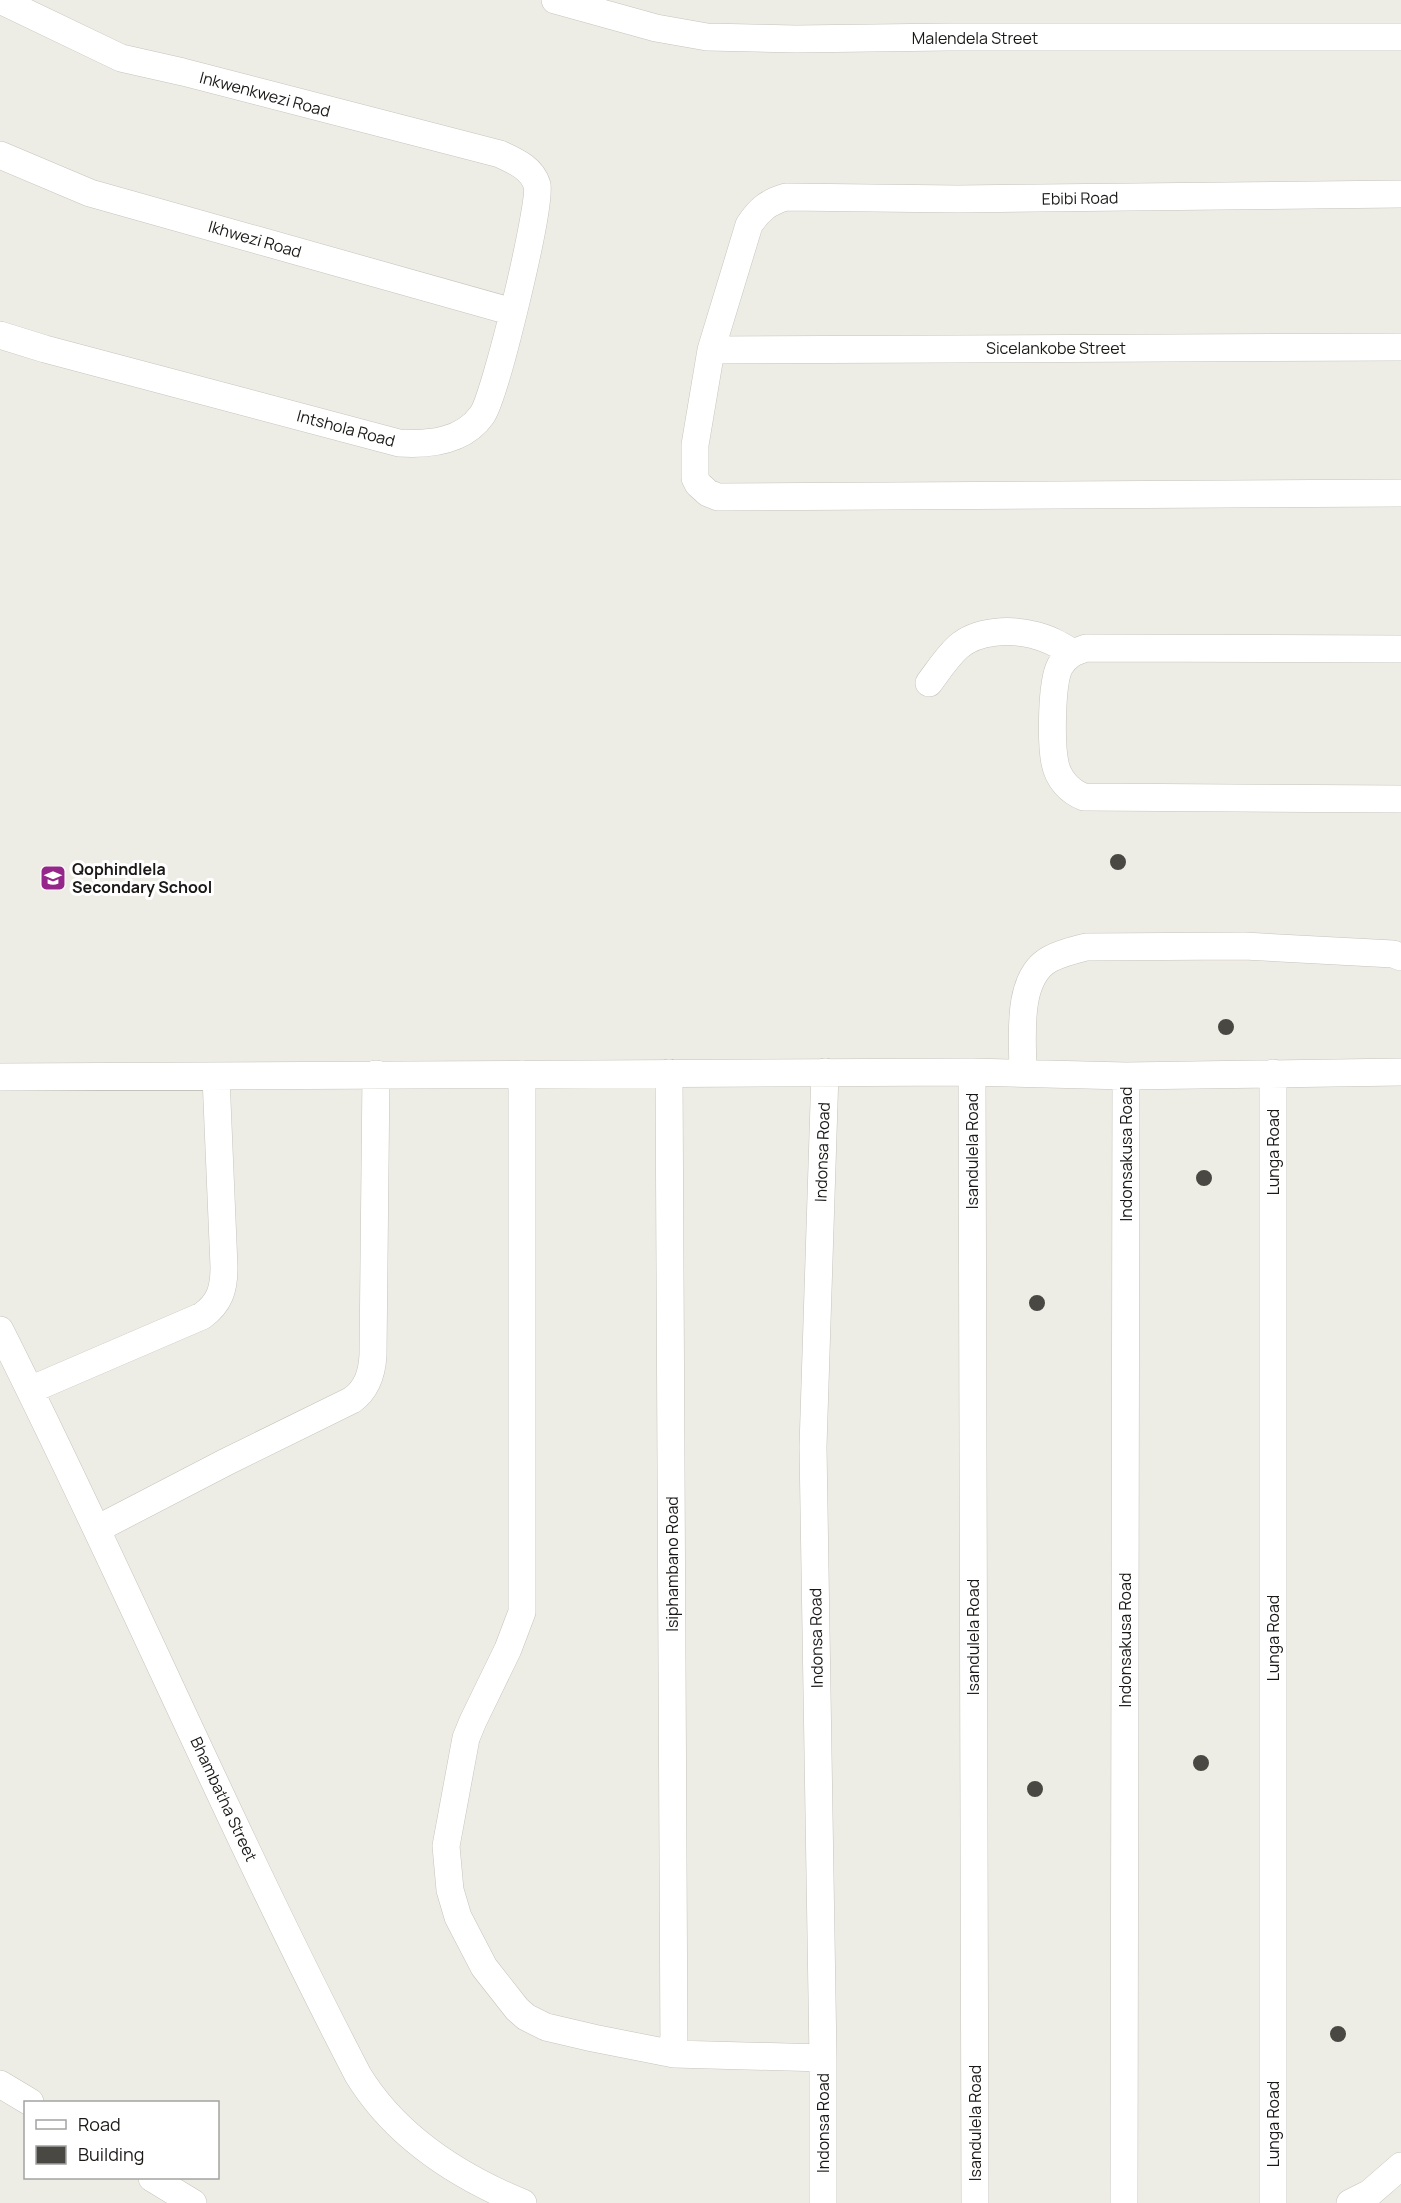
<svg xmlns="http://www.w3.org/2000/svg" width="1401" height="2203" font-family="Manrope,sans-serif">
  <style>
    .building { fill: #494842 }
    .lines { fill: none; stroke-linecap: round; stroke-linejoin: round }
    .minor-casing { stroke: #c5c4bc; stroke-width: 28 }
    .minor { stroke: #fff; stroke-width: 27 }
    .labels { text-anchor: middle; stroke-width: 6; stroke-linejoin: round; paint-order: stroke }
    .street-label { font-size: 16px; fill: #1a1917; stroke: #fff }
    .poi-label { font-size: 16px; font-weight: bold; fill: #1a1917; stroke: #fff; text-anchor: start }
  </style>
  <rect width="100%" height="100%" fill="#eeede5"/>
  <path class="building" d="M1110 862a8 8 0 1 1 16 0a8 8 0 1 1-16 0Z
    M1218 1027a8 8 0 1 1 16 0a8 8 0 1 1-16 0Z
    M1196 1178a8 8 0 1 1 16 0a8 8 0 1 1-16 0Z
    M1029 1303a8 8 0 1 1 16 0a8 8 0 1 1-16 0Z
    M1193 1763a8 8 0 1 1 16 0a8 8 0 1 1-16 0Z
    M1027 1789a8 8 0 1 1 16 0a8 8 0 1 1-16 0Z
    M1330 2034a8 8 0 1 1 16 0a8 8 0 1 1-16 0Z"/>
  <g class="lines">
    <g class="minor-casing">
      <path id="minor" d="M0,0L121,58L183,72L500,154C515,161 532,168 537,185C542,204 495,398 482,415C463,442 429,445 399,443L45,349L0,335
        M555,0L656,28L707,37L796,39L949,37H1401
        M0,155L90,193L513,312
        M1401,194L958,199L786,197C768,202 759,210 749,225L711,350L695,445V478L698,484L708,493L718,497L1401,493
        M711,350L1401,347
        M1401,649L1086,648C1074,652 1067,655 1060,666C1051,683 1051,744 1055,763C1058,779 1070,792 1084,797L1401,799
        M929,683C938,671 947,657 958,647C977,630 1011,629 1034,635C1048,638 1060,645 1072,652
        M972,1072L975,2203
        M669,1073L674,2054
        M1023,1073C1023,1040 1015,978 1050,959C1061,953 1074,950 1086,947L1244,946L1393,954L1401,957
        M522,1074V1612L508,1649L473,1721L466,1738L446,1846L450,1890L458,1917L484,1967L517,2009L526,2017L546,2027L593,2038L674,2054L823,2058
        M0,1077L972,1072L1126,1076L1401,1072
        M0,1330C124,1576 231,1831 358,2075C396,2137 457,2176 523,2203
        M30,1390L202,1316C220,1303 224,1289 224,1267L216,1077
        M97,1529L226,1462L352,1400C367,1389 372,1374 373,1355L376,1074
        M0,2084L30,2102
        M152,2178L193,2203
        M823,2203V2058L813,1447L825,1072
        M1124,2203L1126,1076
        M1273,2203V1073
        M1350,2203L1370,2193L1401,2166"/>
    </g>
    <use href="#minor" class="minor"/>
  </g>
  <defs>
    <g id="school-square" transform="scale(1.35)"><rect x="-9" y="-9" width="18" height="18" rx="4" fill="#942789" stroke="#fff"/><path d="M0-5L7-2L0 1L-7-2ZM-4 1L0 2.5L4 1V4Q0 6-4 4Z" fill="#fff"/></g>
  </defs>
  <g fill-rule="evenodd">
    <use href="#school-square" x="53" y="878"/>
  </g>
  <g class="labels">
    <g class="street-label">
      <text x="975" y="44">Malendela Street</text>
      <text transform="translate(265 94) rotate(15)" y="6">Inkwenkwezi Road</text>
      <text transform="translate(1080 198) rotate(-1)" y="6">Ebibi Road</text>
      <text transform="translate(255 239) rotate(16)" y="6">Ikhwezi Road</text>
      <text x="1056" y="354">Sicelankobe Street</text>
      <text transform="translate(346 428) rotate(15)" y="6">Intshola Road</text>
      <text transform="translate(972 1151) rotate(-90)" y="6">Isandulela Road</text>
      <text transform="translate(822 1152) rotate(-88)" y="6">Indonsa Road</text>
      <text transform="translate(1273 1152) rotate(-90)" y="6">Lunga Road</text>
      <text transform="translate(1126 1154) rotate(-90)" y="6">Indonsakusa Road</text>
      <text transform="translate(672 1564) rotate(-90)" y="6">Isiphambano Road</text>
      <text transform="translate(973 1637) rotate(-90)" y="6">Isandulela Road</text>
      <text transform="translate(816 1638) rotate(-91)" y="6">Indonsa Road</text>
      <text transform="translate(1273 1638) rotate(-90)" y="6">Lunga Road</text>
      <text transform="translate(1125 1640) rotate(-90)" y="6">Indonsakusa Road</text>
      <text transform="translate(224 1799) rotate(65)" y="6">Bhambatha Street</text>
      <text transform="translate(823 2123) rotate(-90)" y="6">Indonsa Road</text>
      <text transform="translate(975 2123) rotate(-90)" y="6">Isandulela Road</text>
      <text transform="translate(1273 2124) rotate(-90)" y="6">Lunga Road</text>
    </g>
    <g class="poi-label">
      <text x="72" y="875">Qophindlela<tspan x="72" dy="18">Secondary School</tspan></text>
    </g>
  </g>
  <rect x="24" y="2101" width="195" height="78" fill="#ffffff" stroke="#a3a3a2" stroke-width="1.5"/>
  <rect x="36" y="2120" width="30" height="9" fill="#ffffff" stroke="#a3a3a2" stroke-width="1.5"/>
  <text x="78" y="2131" font-size="18" fill="#1a1917">Road</text>
  <rect x="36" y="2146" width="30" height="18" fill="#494842" stroke="#a3a3a2" stroke-width="1.5"/>
  <text x="78" y="2161" font-size="18" fill="#1a1917">Building</text>
</svg>
